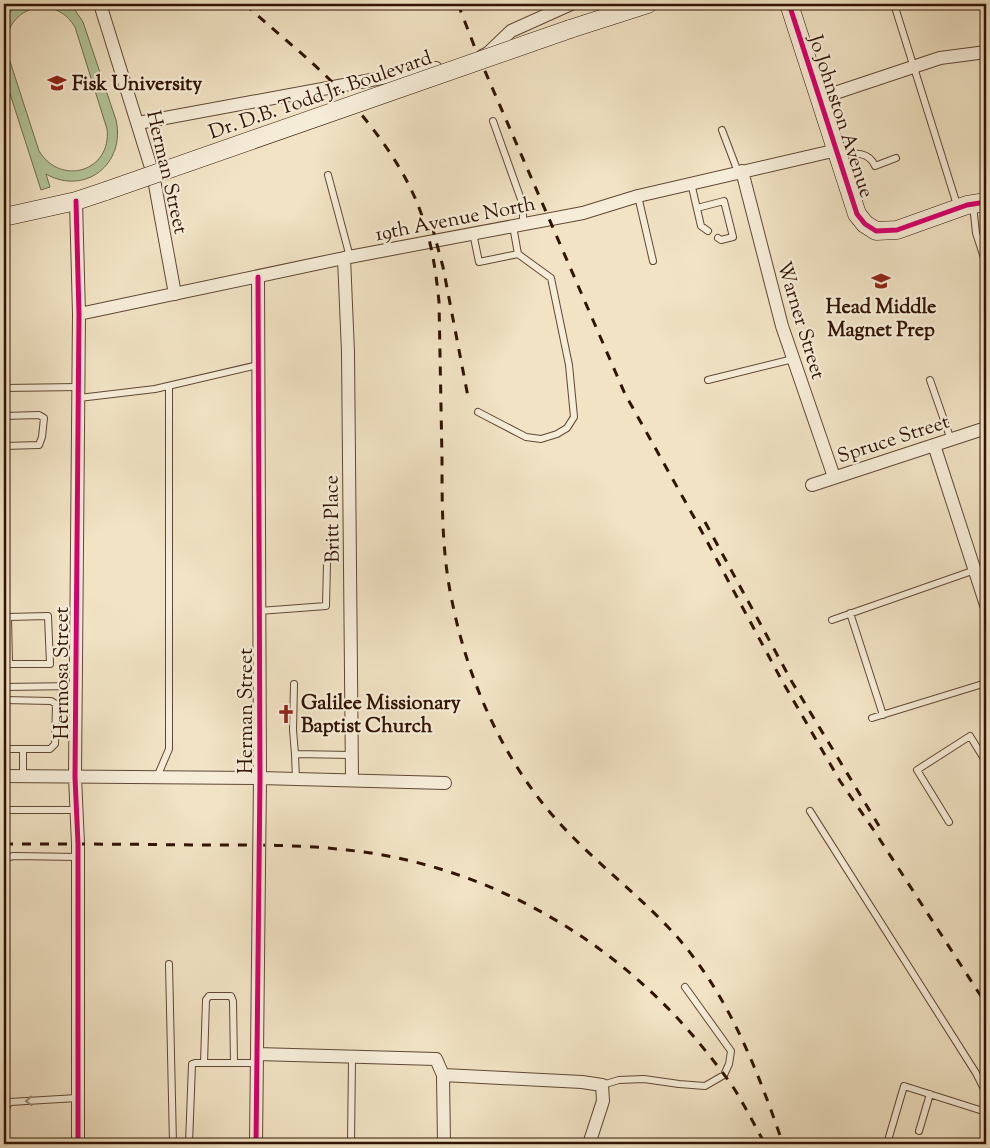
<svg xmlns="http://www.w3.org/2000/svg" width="990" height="1148" font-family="'Sorts Mill Goudy',serif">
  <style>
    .green { fill: #b3c599; stroke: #726c4e; fill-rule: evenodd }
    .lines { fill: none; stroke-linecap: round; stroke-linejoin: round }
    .lane-casing { stroke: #614734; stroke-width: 8 }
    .street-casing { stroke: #614734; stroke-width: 14 }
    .secondary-casing { stroke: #311304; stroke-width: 19 }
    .lane { stroke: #f6edd9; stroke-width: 6 }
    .street { stroke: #f6edd9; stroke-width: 12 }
    .secondary { stroke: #f6edd9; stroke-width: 18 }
    .rail { stroke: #311304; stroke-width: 3; stroke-dasharray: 9 9; stroke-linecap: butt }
    .secondary-bridge-casing { stroke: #311304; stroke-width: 19; stroke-linecap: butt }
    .secondary-bridge { stroke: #f6edd9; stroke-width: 18 }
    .cycleway-casing { stroke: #f6edd9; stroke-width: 8 }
    .cycleway { stroke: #d6006c; stroke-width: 5 }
    .oneway { stroke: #9d8b79 }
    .labels { text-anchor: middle; stroke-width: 4.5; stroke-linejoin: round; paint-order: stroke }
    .poi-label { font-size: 20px; font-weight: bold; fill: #311304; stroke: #f6edd9; text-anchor: start }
    .street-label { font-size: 20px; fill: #311304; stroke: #f6edd9 }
  </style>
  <rect width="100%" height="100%" fill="#f1e3c4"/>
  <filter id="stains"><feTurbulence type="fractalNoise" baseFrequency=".004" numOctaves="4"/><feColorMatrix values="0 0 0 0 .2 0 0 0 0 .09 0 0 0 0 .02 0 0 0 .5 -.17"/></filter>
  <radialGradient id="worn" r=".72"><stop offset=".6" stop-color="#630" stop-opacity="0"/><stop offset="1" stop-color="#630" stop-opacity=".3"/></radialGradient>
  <path class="green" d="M18,4H66L75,10L83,22L116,120C126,164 85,196 46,174L50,187L41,190L4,75V18ZM42,7C57,8 67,14 75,27L107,129C112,171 61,187 39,151L6,49C5,26 19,9 42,7Z"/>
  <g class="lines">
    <g class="lane-casing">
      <path id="lane" d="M894,4L958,208
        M493,121L523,205V224
        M722,130L738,172
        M839,154C853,153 869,151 875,166L896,158
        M328,175L350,257
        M691,183L701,226L708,231
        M638,196L653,261
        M973,205L976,233L986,264
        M697,208L724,201L733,237L721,240L718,238
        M473,233L479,262L518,254L513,226
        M708,380L793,359
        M930,380L951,440
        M4,388L79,387
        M79,398L155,389L258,365
        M478,412L526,437L541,439L557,434L567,428L574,417L569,365L551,278L518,254
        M4,416L39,415L44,418L42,437L39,445L4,446
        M259,611L326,606L327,563
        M850,613L883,715
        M832,620L975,570
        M4,664H50L48,616L8,617L9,664
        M294,684L293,730L295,754
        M4,687L76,686
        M4,700L51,701L56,704L55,744L50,749H4
        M872,718L986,683
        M23,776V750
        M157,777L169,749V386
        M296,779L295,754L352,755
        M4,810H77
        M810,811L976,1073L986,1093
        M949,822L917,770L970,736L986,762
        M4,858L14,856L78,857
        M169,964L173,1144
        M204,1063L206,1000L209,996H231L233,1001L234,1063
        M602,1085L619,1080L644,1079L679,1084L705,1086L724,1075L729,1064L731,1051L685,987
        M77,1098L10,1102L6,1107L5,1139L7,1143L11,1144H78
        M919,1131L930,1094
        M889,1137L904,1086L986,1112
        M189,1144L192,1064L195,1063H257
        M351,1144L352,1057"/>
    </g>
    <g class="street-casing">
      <path id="street" d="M100,4L153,174L175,294
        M482,56L488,53L511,31L571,4
        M820,98L940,58L986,52
        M138,123L436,68
        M742,171L782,326L834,477
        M76,201L79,314L75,777L78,844V1144
        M344,258L348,352L352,780
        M79,314L344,258L583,213L638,196L837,150
        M934,445L986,605
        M812,485L986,428
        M4,776L260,778L445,783
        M257,1054L436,1059L443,1075L444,1144
        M443,1075L582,1082L602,1085L603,1101L589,1144
        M256,1144L260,778L258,277"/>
    </g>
    <g class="secondary-casing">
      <path id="secondary" d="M789,4L857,214L865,224L876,231L897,230L967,205L986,202
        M570,29L648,4
        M4,217L76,201L106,191"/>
    </g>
    <use href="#lane" class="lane"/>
    <use href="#street" class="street"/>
    <use href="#secondary" class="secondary"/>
    <path class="rail" d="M245,4C275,32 308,57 336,86C370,122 406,168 422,216C432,244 436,272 439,302C440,354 441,406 442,459C442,507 442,554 452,601C466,671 494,739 537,796C574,846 625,882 668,927C726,988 756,1066 783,1144
      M458,4L475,48L625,394L695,519L781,679L840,781L877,835L986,1004
      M432,226L443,267L469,402
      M705,522L792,682L879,826
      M4,844C67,844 130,844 193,845C244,845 296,844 347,850C482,864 608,935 695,1038C709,1055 723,1072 735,1090C746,1108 755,1126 765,1144"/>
    <g class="secondary-bridge-casing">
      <path id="secondary-bridge" d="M106,191L570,29"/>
    </g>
    <use href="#secondary-bridge" class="secondary-bridge"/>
    <g class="cycleway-casing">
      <path id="cycleway" d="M789,4L857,214L865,224L876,231L897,230L967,205L986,202
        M76,201L79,314L75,777L78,844V1144
        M256,1144L260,778L258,277"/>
    </g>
    <use href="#cycleway" class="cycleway"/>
  </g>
  <defs><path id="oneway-chevron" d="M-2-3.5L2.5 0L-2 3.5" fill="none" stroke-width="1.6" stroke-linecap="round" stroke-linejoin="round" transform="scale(1.25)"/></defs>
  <use class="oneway" href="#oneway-chevron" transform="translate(29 1101) rotate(178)"/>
  <defs>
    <g id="university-bare" transform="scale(1.5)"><path d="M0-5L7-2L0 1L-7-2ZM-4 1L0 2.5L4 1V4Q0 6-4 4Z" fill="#8f2418" stroke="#f6edd9" stroke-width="2.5" paint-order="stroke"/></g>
    <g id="school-bare" transform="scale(1.5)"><path d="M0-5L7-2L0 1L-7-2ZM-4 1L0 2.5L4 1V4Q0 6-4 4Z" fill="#8f2418" stroke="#f6edd9" stroke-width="2.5" paint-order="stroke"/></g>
    <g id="church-bare" transform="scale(1.5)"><path d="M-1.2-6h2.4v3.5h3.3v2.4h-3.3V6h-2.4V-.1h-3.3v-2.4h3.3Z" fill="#8f2418" stroke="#f6edd9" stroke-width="2.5" paint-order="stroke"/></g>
  </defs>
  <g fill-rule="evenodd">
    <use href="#university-bare" x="57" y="83"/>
    <use href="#school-bare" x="881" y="281"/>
    <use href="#church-bare" x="286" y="714"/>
  </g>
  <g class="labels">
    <g class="poi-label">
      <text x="72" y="90">Fisk University</text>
      <text x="881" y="313" text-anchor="middle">Head Middle<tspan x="881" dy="23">Magnet Prep</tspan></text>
      <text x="301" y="709">Galilee Missionary<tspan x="301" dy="23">Baptist Church</tspan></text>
    </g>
    <g class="street-label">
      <text transform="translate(320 94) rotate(-19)" y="7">Dr. D.B. Todd Jr. Boulevard</text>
      <text transform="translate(842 116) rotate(72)" y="7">Jo Johnston Avenue</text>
      <text transform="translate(168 172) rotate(77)" y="7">Herman Street</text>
      <text transform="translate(455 218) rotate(-11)" y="7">19th Avenue North</text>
      <text transform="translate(802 320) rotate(73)" y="7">Warner Street</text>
      <text transform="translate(893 438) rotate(-18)" y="7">Spruce Street</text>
      <text transform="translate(331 519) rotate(-91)" y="7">Britt Place</text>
      <text transform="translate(61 673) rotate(-90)" y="7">Hermosa Street</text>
      <text transform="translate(245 711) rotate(-90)" y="7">Herman Street</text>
    </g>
  </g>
  <rect width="990" height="1148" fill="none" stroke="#f1e3c4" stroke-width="20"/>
  <rect x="5" y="5" width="980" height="1138" fill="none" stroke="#311304" stroke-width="2.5"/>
  <rect x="10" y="10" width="970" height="1128" fill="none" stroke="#311304"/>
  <rect width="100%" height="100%" filter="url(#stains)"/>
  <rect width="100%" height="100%" fill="url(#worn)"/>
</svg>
